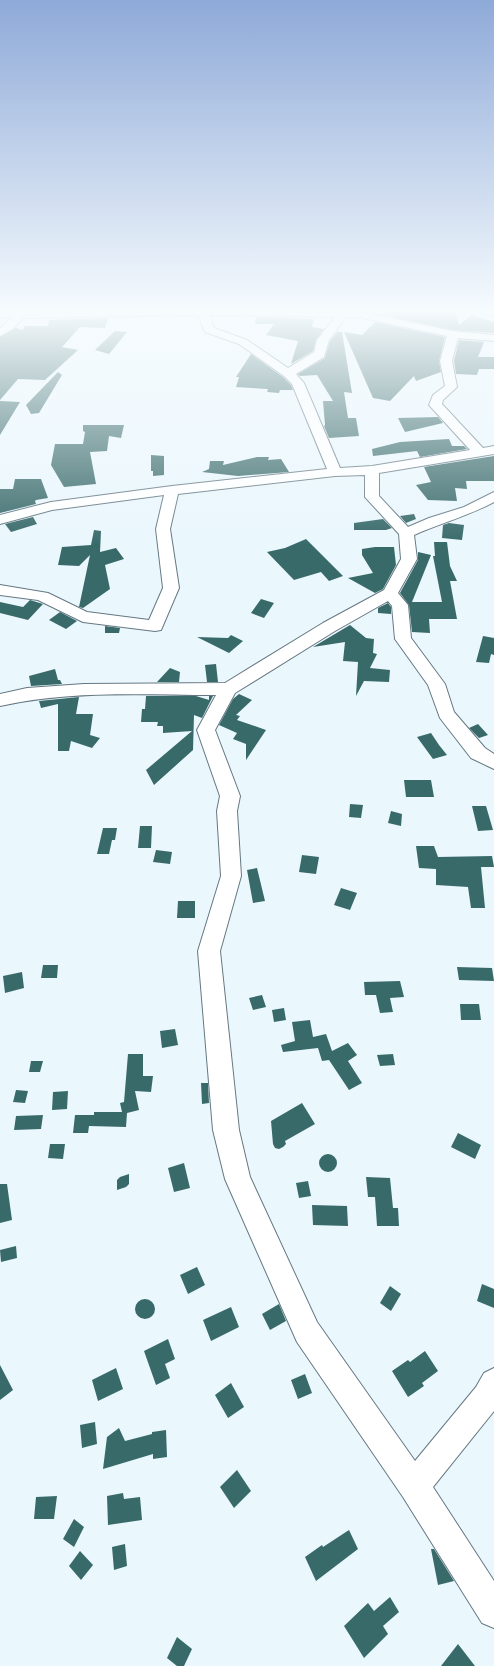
<svg xmlns="http://www.w3.org/2000/svg" width="494" height="1666" font-family="'Exo 2',sans-serif">
  <style>
    .building { fill: #396a6a }
    .lines { fill: none; stroke-linecap: round; stroke-linejoin: round }
    .minor-casing { stroke: #657882; stroke-width: 2 }
    .minor { fill: #fff; fill-rule: evenodd }
  </style>
  <rect width="100%" height="100%" fill="#eaf7fd"/>
  <path class="building" d="M385,312H455L459,325L471,315L494,322V333L453,330L382,315Z
    M256,317L314,319L312,327L324,329L316,340L313,351L291,364L298,341L266,335L274,324H255Z
    M108,318L105,328L80,327L62,347L78,350L45,380L18,379L0,400V337L16,328L23,330L25,326H48L49,320Z
    M375,322L445,337L439,361L441,372L416,381L414,376L390,401L373,398L344,332L362,335Z
    M115,331L127,332L109,354L95,350Z
    M337,332H342L352,393L344,392L348,418H356L359,436L329,438L324,426L325,425L323,401H333L317,375L300,376L298,374L325,358L330,341Z
    M459,340L484,342L478,357H494V369H479L477,375L456,374L454,361Z
    M251,354L283,377L291,385L293,390H280L279,393L267,392L268,389L236,387L239,377H236Z
    M58,372L62,375L39,413L31,414L26,405Z
    M0,401L20,402L0,435Z
    M438,417L443,423L405,432L398,418Z
    M83,425H124L121,438L109,436L107,451L90,452L96,484L64,487L51,465L55,444H83L85,432L83,431Z
    M449,439L452,446H464L467,449L420,457L417,451L373,456L372,449L400,442Z
    M151,455L164,456V475L153,476V471H151Z
    M494,456V481H466L467,489L455,488L457,501L428,500L416,485L431,482L424,467Z
    M257,457H269L268,460L281,459L289,472L238,476L202,472L209,469L210,461H224L223,465Z
    M15,479H41L48,498L36,500L35,501L36,504L0,513V489H13Z
    M414,514L416,519L406,523L400,516Z
    M33,517L37,524L11,532L5,524Z
    M383,519L392,528L386,530H354V523Z
    M449,523L464,525L462,540L442,538L443,525Z
    M94,530L101,531L100,552L116,548L124,559L105,565L110,589L83,608L79,607L90,555L79,566L58,565L62,547L91,545Z
    M306,539L343,576L329,581L321,572L294,580L267,552L285,548Z
    M434,542H447L450,566L457,581H450L457,619H429L430,633L412,632L409,605L400,593L418,560V552L431,555L412,602H442L433,556H435Z
    M375,547H394L396,565L383,589L375,593L348,578L373,573L362,555V549Z
    M261,599L274,603L264,618L251,613Z
    M30,600L43,604L28,620L0,613V602L23,607Z
    M388,603L391,607V614L378,613V608Z
    M60,612L77,621L66,629L49,620Z
    M350,625L366,638L374,639L373,653L377,654L370,668L390,670L389,682L364,681L356,696L358,662L343,661L345,642L313,647Z
    M105,626L120,628L119,633H105Z
    M231,635L243,641L229,653L197,637L228,638Z
    M483,636L494,638V655L491,654L489,663L476,662Z
    M216,664L218,682H207L205,665Z
    M170,668L180,672L179,682H157Z
    M55,669L58,680H60L62,684L31,686L29,676Z
    M239,694L252,700L236,715L240,716L237,720L266,730L246,760V744L233,739L237,733L219,725L233,699Z
    M146,696H196L209,700V696H213L202,718L194,715L193,750L154,785L146,770L192,731L163,733V726H157L158,722H141L142,709H145Z
    M79,697L76,714H93L90,735L100,738L92,748L71,741L69,751H58V704L41,708L39,701Z
    M478,724L488,735L479,738L469,728Z
    M431,733L439,745L447,755L433,759L417,737Z
    M404,780H431L434,797H406Z
    M350,804L363,805L361,818L349,817Z
    M472,806H486L493,830L478,831Z
    M391,811L402,814L401,826L388,823Z
    M140,826H152L151,848H138Z
    M103,828H117L115,840H112L109,854H97Z
    M416,846H434L438,857L492,856L494,867H481L485,908H471L468,887L436,885V869L419,868Z
    M156,850L172,852L170,864L153,862Z
    M302,855L319,857L316,874L299,872Z
    M257,868L265,901L253,903L247,870Z
    M341,888L357,893L350,910L334,905Z
    M178,901H195V918H177Z
    M43,965H58L57,978H41Z
    M457,967L492,968L494,981L459,980Z
    M22,972L24,988L5,993L3,976Z
    M400,981L404,997L390,998L393,1012L380,1013L376,995H365L364,982Z
    M262,995L266,1007L253,1010L249,998Z
    M460,1004H479L481,1020H461Z
    M284,1008L286,1020L274,1022L272,1010Z
    M310,1020L313,1037L326,1034L332,1051L348,1043L357,1055L348,1061L362,1083L349,1090L329,1060L322,1061L318,1048L283,1052L281,1045L295,1041L292,1022Z
    M175,1029L178,1045L162,1048L160,1031Z
    M128,1054H143V1076H153L151,1092L135,1091L139,1110L127,1113L126,1127L89,1126L88,1133H73L75,1115H94V1112H122L120,1103L124,1102Z
    M393,1054L395,1065L380,1066L377,1055Z
    M31,1061H43L40,1072H29Z
    M201,1083H208L209,1103L202,1104Z
    M16,1090L28,1091L25,1103L13,1102Z
    M68,1091L67,1109L52,1110L53,1092Z
    M302,1103L315,1124L285,1141L286,1144L283,1147L279,1149L275,1148L273,1144L271,1121Z
    M43,1115L41,1129L14,1130L16,1116Z
    M458,1133L481,1145L475,1159L451,1147Z
    M50,1144H65L63,1159L48,1158Z
    M319 1163a9 9 0 1 1 18 0a9 9 0 1 1-18 0Z
    M184,1163L190,1188L174,1192L168,1168Z
    M129,1174V1184L126,1187L117,1190V1180L120,1177Z
    M366,1177L390,1178L393,1208H398L399,1226H377L375,1197H368Z
    M308,1181L311,1196L299,1198L296,1183Z
    M0,1184H7L12,1220L0,1223Z
    M312,1205L347,1206L348,1226L313,1225Z
    M16,1246L17,1258L1,1262L0,1250Z
    M197,1267L205,1285L188,1294L180,1275Z
    M482,1284L494,1289V1308L477,1301Z
    M390,1286L401,1294L391,1311L380,1303Z
    M135 1309a10 10 0 1 1 20 0a10 10 0 1 1-20 0Z
    M279,1304L286,1321L270,1330L262,1314Z
    M231,1307L239,1327L211,1341L203,1320Z
    M168,1339L175,1359L165,1364L170,1378L156,1385L144,1351Z
    M425,1351L438,1371L422,1383L424,1386L408,1397L392,1371L408,1360L410,1362Z
    M0,1365L13,1390L0,1400Z
    M116,1368L123,1389L98,1401L92,1380Z
    M305,1374L312,1393L298,1399L291,1380Z
    M231,1383L244,1407L228,1418L215,1395Z
    M95,1422L97,1444L82,1448L80,1425Z
    M119,1428L125,1441L152,1434V1432L166,1430L167,1457L153,1459V1454L103,1469L107,1437Z
    M237,1470L251,1491L234,1508L220,1487Z
    M123,1493L124,1499L140,1497L142,1520L108,1525L107,1496Z
    M57,1496L54,1519H34L36,1497Z
    M74,1519L84,1527L74,1547L63,1539Z
    M349,1530L358,1549L316,1581L305,1557L322,1545L323,1547Z
    M125,1544L127,1566L114,1570L112,1547Z
    M431,1549H434L454,1581L438,1585Z
    M80,1551L93,1565L81,1580L69,1566Z
    M390,1597L399,1612L383,1626L388,1634L364,1658L344,1626L368,1603L374,1611Z
    M177,1637L192,1649L184,1666H177L167,1658Z
    M458,1644L475,1666H441Z"/>
  <g class="lines">
    <g class="minor-casing">
      <path id="minor" d="M0,312H362L453,331L494,335V341L458,338L452,361L457,387L443,400L442,404L483,448L494,446V454L379,473V496L408,527L429,518L464,507L494,492V502C468,516 441,523 414,535L417,559L398,593L408,605L411,638L445,684L454,712L485,748L494,754V769L471,758L440,718L428,685L395,639L392,606L388,601L335,631L235,693L215,730L240,796L237,811L241,876L220,951L239,1130L250,1177L317,1322L415,1461L476,1387L484,1373L494,1368V1411L433,1487L494,1581V1628L482,1623L403,1497L297,1342L225,1179L213,1130L198,951L221,876L217,811L220,796L197,730L216,695C144,695 70,690 0,706V694L27,688L84,684L225,683L323,623L384,590L401,559L399,534L365,497V475L335,476L178,494L170,529L179,588L161,630L155,631L83,622L38,600L0,595V585L48,593L87,612L149,620L163,588L156,529L164,495L52,510L0,524V515L51,502L172,486L327,469L292,384L284,376L239,344L205,332L198,315L23,318L14,328L0,336V328L11,318L0,317ZM209,315L335,317L317,340L314,352L288,368L247,340L214,328ZM346,317H358L447,336L440,361L445,386L433,395L429,405L470,450L372,466L340,468L304,383L296,374L324,357L329,340Z
        M485,312H494V316L487,314Z"/>
    </g>
    <use href="#minor" class="minor"/>
  </g>
  <linearGradient id="sky" x2="0" y2="1"><stop stop-color="#8eaad8"/><stop offset="0.57" stop-color="#f6fbfe"/><stop offset="1" stop-color="#f6fbfe" stop-opacity="0"/></linearGradient>
  <rect width="494" height="545" fill="url(#sky)"/>
</svg>
